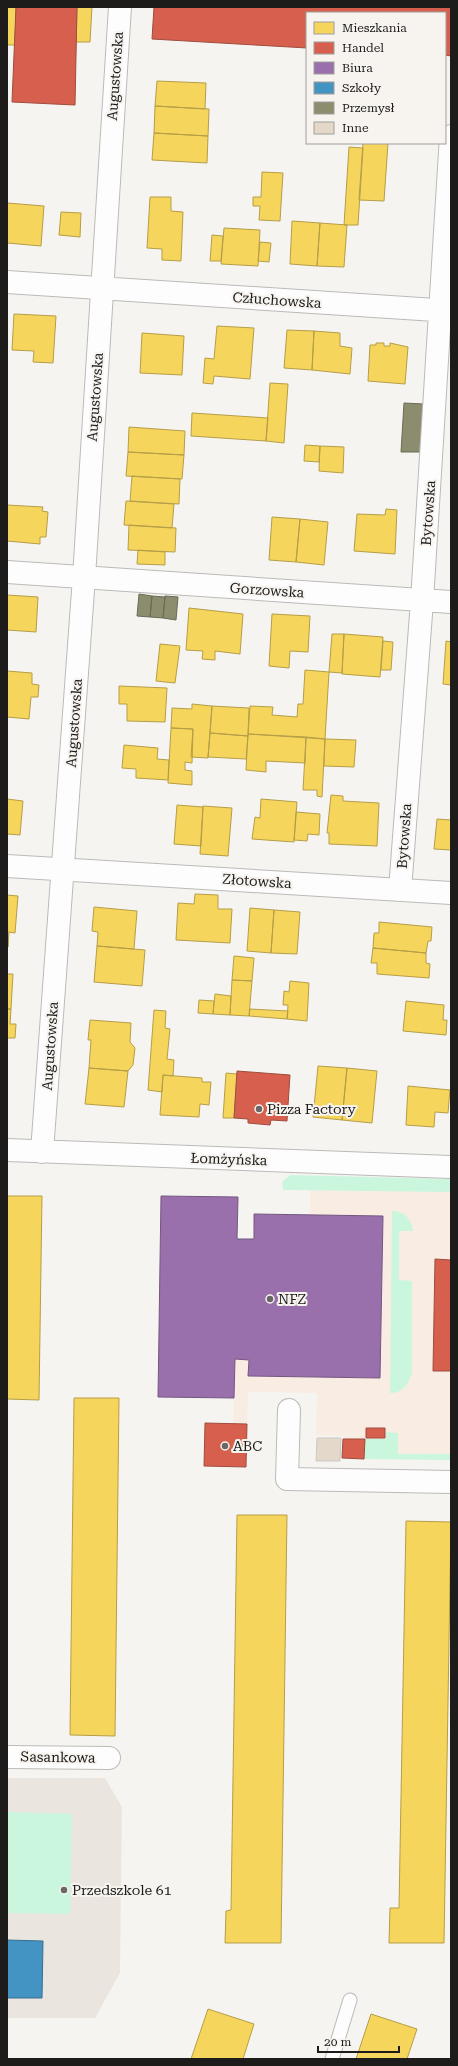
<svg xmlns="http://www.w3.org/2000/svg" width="458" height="2066" font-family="'Roboto Serif',serif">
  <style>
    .commercial { fill: #f9ece3 }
    .built { fill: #eae6df }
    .green { fill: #cbf6de }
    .homes { fill: #f6d55c; stroke: #b59e48 }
    .shops { fill: #d6604d; stroke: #9e4c3e }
    .offices { fill: #9970ab; stroke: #745780 }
    .schools { fill: #4393c3; stroke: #386f91 }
    .industry { fill: #8c8c6e; stroke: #6b6a55 }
    .building { fill: #e3d8c9; stroke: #cbc9c7 }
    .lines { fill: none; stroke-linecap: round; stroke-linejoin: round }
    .service-casing { stroke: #bcbab8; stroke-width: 15 }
    .minor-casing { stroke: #bcbab8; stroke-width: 24 }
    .service { stroke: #fefdfd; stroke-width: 13 }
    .minor { stroke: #fefdfd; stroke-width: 22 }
    .poi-dot { fill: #696866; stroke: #f7f4f0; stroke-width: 1.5 }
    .labels { text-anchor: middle; stroke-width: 4; stroke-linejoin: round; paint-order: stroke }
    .street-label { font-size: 14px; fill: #1d1c1b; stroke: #f7f4f0 }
    .poi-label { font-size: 14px; fill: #1d1c1b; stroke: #f7f4f0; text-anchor: start }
  </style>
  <rect width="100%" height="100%" fill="#f6f4f1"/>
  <path class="commercial" d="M310,1185L451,1187V1460L342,1458L343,1436L316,1435L317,1393L248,1392L247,1424H233L234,1398L158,1397L161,1196L237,1239H253L254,1214L310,1215Z"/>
  <path class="built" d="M7,1778H105L122,1807L120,1973L95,2018H7Z"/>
  <path class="green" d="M290,1175L451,1179V1192L283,1190L282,1182Z
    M392,1211C404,1211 412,1219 413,1231H399V1280L412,1281V1373C408,1385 403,1393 390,1393Z
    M386,1432L398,1433V1454H451V1460L364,1459L365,1439H386Z
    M7,1812L72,1814L70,1914L7,1913Z"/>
  <path class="homes" d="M7,7H16L15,45H7Z
    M77,7H92L90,42H76Z
    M157,81L206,83L205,109L155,106Z
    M155,106L209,109L208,136L154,133Z
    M154,133L208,136L207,163L152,160Z
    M363,143H388L384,201L359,200Z
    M349,147L363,148L358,225H344Z
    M262,172L283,173L280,221L259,220L260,206H253V197H261Z
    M150,197H171V211L183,212L181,261L162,260V249L147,248Z
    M7,203L44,206L41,246L7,243Z
    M61,212L81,213L80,237L59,235Z
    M292,221L320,223L317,266L290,264Z
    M320,223L347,225L344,267L317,266Z
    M224,228L260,230L258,266L221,264Z
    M212,235L223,236L221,261H210Z
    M260,242L271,243L269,262L258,261Z
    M14,314L56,316L53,363L33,362L34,351L12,350Z
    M217,326L254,328L250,379L214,376L213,384L203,383L205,358L214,359Z
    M287,330L314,331L312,370L284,368Z
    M314,331L340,333V346L352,348L350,374L312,370Z
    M142,333L184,336L182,375L140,373Z
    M376,343H384V346H390V343L408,347L405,384L368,381L370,345H376Z
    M270,383L288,384L284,443L266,441Z
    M192,413L268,418L266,441L191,436Z
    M129,427L185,431L184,455L128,452Z
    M305,445L320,446L319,462L304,461Z
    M320,446L344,447L343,473L319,471Z
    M128,452L184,455L182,479L126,476Z
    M132,476L180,479L179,504L130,501Z
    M126,501L174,504L172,528L124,525Z
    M7,505L43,507L42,511L48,512L46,537H40V544L7,541Z
    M386,509L397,510L395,554L354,551L357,514L385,515Z
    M272,517L300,519L296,562L269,560Z
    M300,519L328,522L324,565L296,562Z
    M129,525L176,528L175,552L128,550Z
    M138,550L165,552V565L137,564Z
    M7,595L38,597L36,632L7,630Z
    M189,608L243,614L240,654L215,651V660L202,659L203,651L186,650Z
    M272,614L310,616L308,652L290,651L289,668L269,666Z
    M332,634H344L342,673L329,672Z
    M344,634L383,637L380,677L342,674Z
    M383,641L393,642L391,670H381Z
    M446,641L451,642V685L443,684Z
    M160,644L180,646L175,683L156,681Z
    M305,670L329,672L325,739L248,734L250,706L273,707L272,715L297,717L298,704H303Z
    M7,671L32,673V684L39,685L38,697H31L29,719L7,717Z
    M119,686L167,688L165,722L127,721V704H119Z
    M192,704L212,706L208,758L191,757L193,729L171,728L172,708L192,709Z
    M212,706L249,708L248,736L210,733Z
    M171,728L193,729L192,763L185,762V770L192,771V785L168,783Z
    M210,733L248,736L246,759L208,757Z
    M248,734L306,737L305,763L266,761V772L246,770Z
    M306,737L325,739L322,797L317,796V790H303Z
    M325,739L356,740L354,767L324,766Z
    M124,745L158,748L157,759L169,760L168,780L136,778V769L122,768Z
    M331,795L343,796V801L379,803L377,846L329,844V833H327Z
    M7,799L23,801L20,835L7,834Z
    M261,799L297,802L294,842L252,839L255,817L260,818Z
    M177,805L203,807L201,846L174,844Z
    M203,806L232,808L228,856L200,854Z
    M296,812L320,814L319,835L308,834L307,841L294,840Z
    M437,819L451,820V850L434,849Z
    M195,894L218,895V909H232L230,943L176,940L178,903L194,904Z
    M7,895L18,896L15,933L9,932L8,947Z
    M94,907L137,911L134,949L97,946L98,932L92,931Z
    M250,908L274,910L271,953L247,951Z
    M274,910L300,912L297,954L271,953Z
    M379,922L432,927L431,941H428L426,953L373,948L374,933H379Z
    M97,946L145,950L142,986L94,982Z
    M373,948L426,953V963L430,964L429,978L377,974V963H371Z
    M234,956L254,958L252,981L232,980Z
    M7,974H13L11,1009H7Z
    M232,980L252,981L249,1016L230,1015Z
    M290,981L309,983L307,1021L287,1019L288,1005H283L284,991L289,992Z
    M215,994L231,996L230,1015L213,1014Z
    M199,1000L214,1001L213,1014L198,1013Z
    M406,1001L444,1005L443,1020H447L446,1035L403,1031Z
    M7,1009H11L10,1024H16L15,1038H7Z
    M250,1009L288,1011L287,1019L249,1016Z
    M154,1010L166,1011L165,1028L170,1029L167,1059L174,1060L173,1076L163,1075L162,1092L148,1090Z
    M90,1020L131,1023L130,1042L135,1048L133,1065L128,1071L89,1068L91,1040H88Z
    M318,1066L347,1068L342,1120L313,1117Z
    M89,1068L128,1071L124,1107L85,1104Z
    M347,1068L377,1071L372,1123L342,1120Z
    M226,1073L237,1074L234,1118H223Z
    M163,1075L202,1078V1082H211L209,1105L200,1104L199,1117L160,1115Z
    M408,1086L450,1090L448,1113L435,1112L434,1127L406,1125Z
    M7,1196H42L39,1400L7,1399Z
    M74,1398H119L115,1736L70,1735Z
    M237,1515H287L281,1943H225L226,1911L231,1910Z
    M406,1521L451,1522L444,1943H389L390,1908H399Z
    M208,2009L254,2024L243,2059H191Z
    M371,2014L417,2029L407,2059H356Z"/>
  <path class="shops" d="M16,7H77L75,105L12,102Z
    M154,7H451V56L445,55V13H307V48L152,39Z
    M237,1071L290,1075L287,1121L271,1120L270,1125L248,1123V1119L234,1118Z
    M435,1259L451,1260V1371H433Z
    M205,1423L247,1424L246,1467L204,1466Z
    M366,1428H385V1438H366Z
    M343,1439H365L364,1459L342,1458Z"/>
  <path class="offices" d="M161,1196L238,1197L237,1239H254V1214L383,1216L380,1378L248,1376L249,1360L235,1359L234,1398L158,1397Z"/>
  <path class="schools" d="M7,1940L43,1941L42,1998H7Z"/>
  <path class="industry" d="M404,403L424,404L421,452H401Z
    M139,594L152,596L150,617L137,616Z
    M152,596L165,597L163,618L150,617Z
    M165,596L178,597L176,620L163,618Z"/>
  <path class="building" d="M317,1438H341L340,1461H316Z"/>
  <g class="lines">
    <g class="service-casing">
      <path id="service" d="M332,2059L350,2000"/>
    </g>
    <g class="minor-casing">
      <path id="minor" d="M7,282L451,311
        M7,572L451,602
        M7,866L451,893
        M400,890L422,601L451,136
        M7,1150L451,1167
        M42,1152L84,577L120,7
        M289,1410L287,1479L451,1482
        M7,1757L109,1758"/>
    </g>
    <use href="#service" class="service"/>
    <use href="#minor" class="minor"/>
  </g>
  <g class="poi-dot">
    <circle cx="259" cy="1109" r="4"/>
    <circle cx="270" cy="1299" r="4"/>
    <circle cx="225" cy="1446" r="4"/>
    <circle cx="64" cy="1890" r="4"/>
  </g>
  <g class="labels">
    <g class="street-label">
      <text transform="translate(115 76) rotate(-86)" y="5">Augustowska</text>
      <text transform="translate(277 300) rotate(4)" y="5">Człuchowska</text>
      <text transform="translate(95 397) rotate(-86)" y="5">Augustowska</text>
      <text transform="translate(428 513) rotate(-86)" y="5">Bytowska</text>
      <text transform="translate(267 590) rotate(4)" y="5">Gorzowska</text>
      <text transform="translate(74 723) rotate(-86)" y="5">Augustowska</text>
      <text transform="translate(404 836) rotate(-86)" y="5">Bytowska</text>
      <text transform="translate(257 881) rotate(4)" y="5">Złotowska</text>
      <text transform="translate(50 1046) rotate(-86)" y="5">Augustowska</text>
      <text transform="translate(229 1159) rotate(2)" y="5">Łomżyńska</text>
      <text transform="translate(58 1757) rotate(1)" y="5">Sasankowa</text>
    </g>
    <g class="poi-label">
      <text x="267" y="1114">Pizza Factory</text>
      <text x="278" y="1304">NFZ</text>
      <text x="233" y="1451">ABC</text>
      <text x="72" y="1895">Przedszkole 61</text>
    </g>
  </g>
  <rect width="458" height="2066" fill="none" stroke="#1d1c1b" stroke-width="16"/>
  <rect x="306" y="12" width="140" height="132" fill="#f7f4f0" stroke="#a09e9b"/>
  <rect x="314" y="22" width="20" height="12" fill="#f6d55c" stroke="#a09e9b"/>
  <text x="342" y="32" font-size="12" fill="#1d1c1b">Mieszkania</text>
  <rect x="314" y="42" width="20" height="12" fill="#d6604d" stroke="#a09e9b"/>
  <text x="342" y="52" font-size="12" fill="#1d1c1b">Handel</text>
  <rect x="314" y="62" width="20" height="12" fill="#9970ab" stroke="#a09e9b"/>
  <text x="342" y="72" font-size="12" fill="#1d1c1b">Biura</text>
  <rect x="314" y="82" width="20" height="12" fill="#4393c3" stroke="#a09e9b"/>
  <text x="342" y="92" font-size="12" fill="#1d1c1b">Szkoły</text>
  <rect x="314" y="102" width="20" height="12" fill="#8c8c6e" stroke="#a09e9b"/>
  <text x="342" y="112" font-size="12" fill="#1d1c1b">Przemysł</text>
  <rect x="314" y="122" width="20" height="12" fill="#e3d8c9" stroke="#a09e9b"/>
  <text x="342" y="132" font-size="12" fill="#1d1c1b">Inne</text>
  <path d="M318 2046v6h81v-6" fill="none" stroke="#1d1c1b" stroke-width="2"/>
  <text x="324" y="2046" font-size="12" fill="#1d1c1b" stroke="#f7f4f0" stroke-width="3" paint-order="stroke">20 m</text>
</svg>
